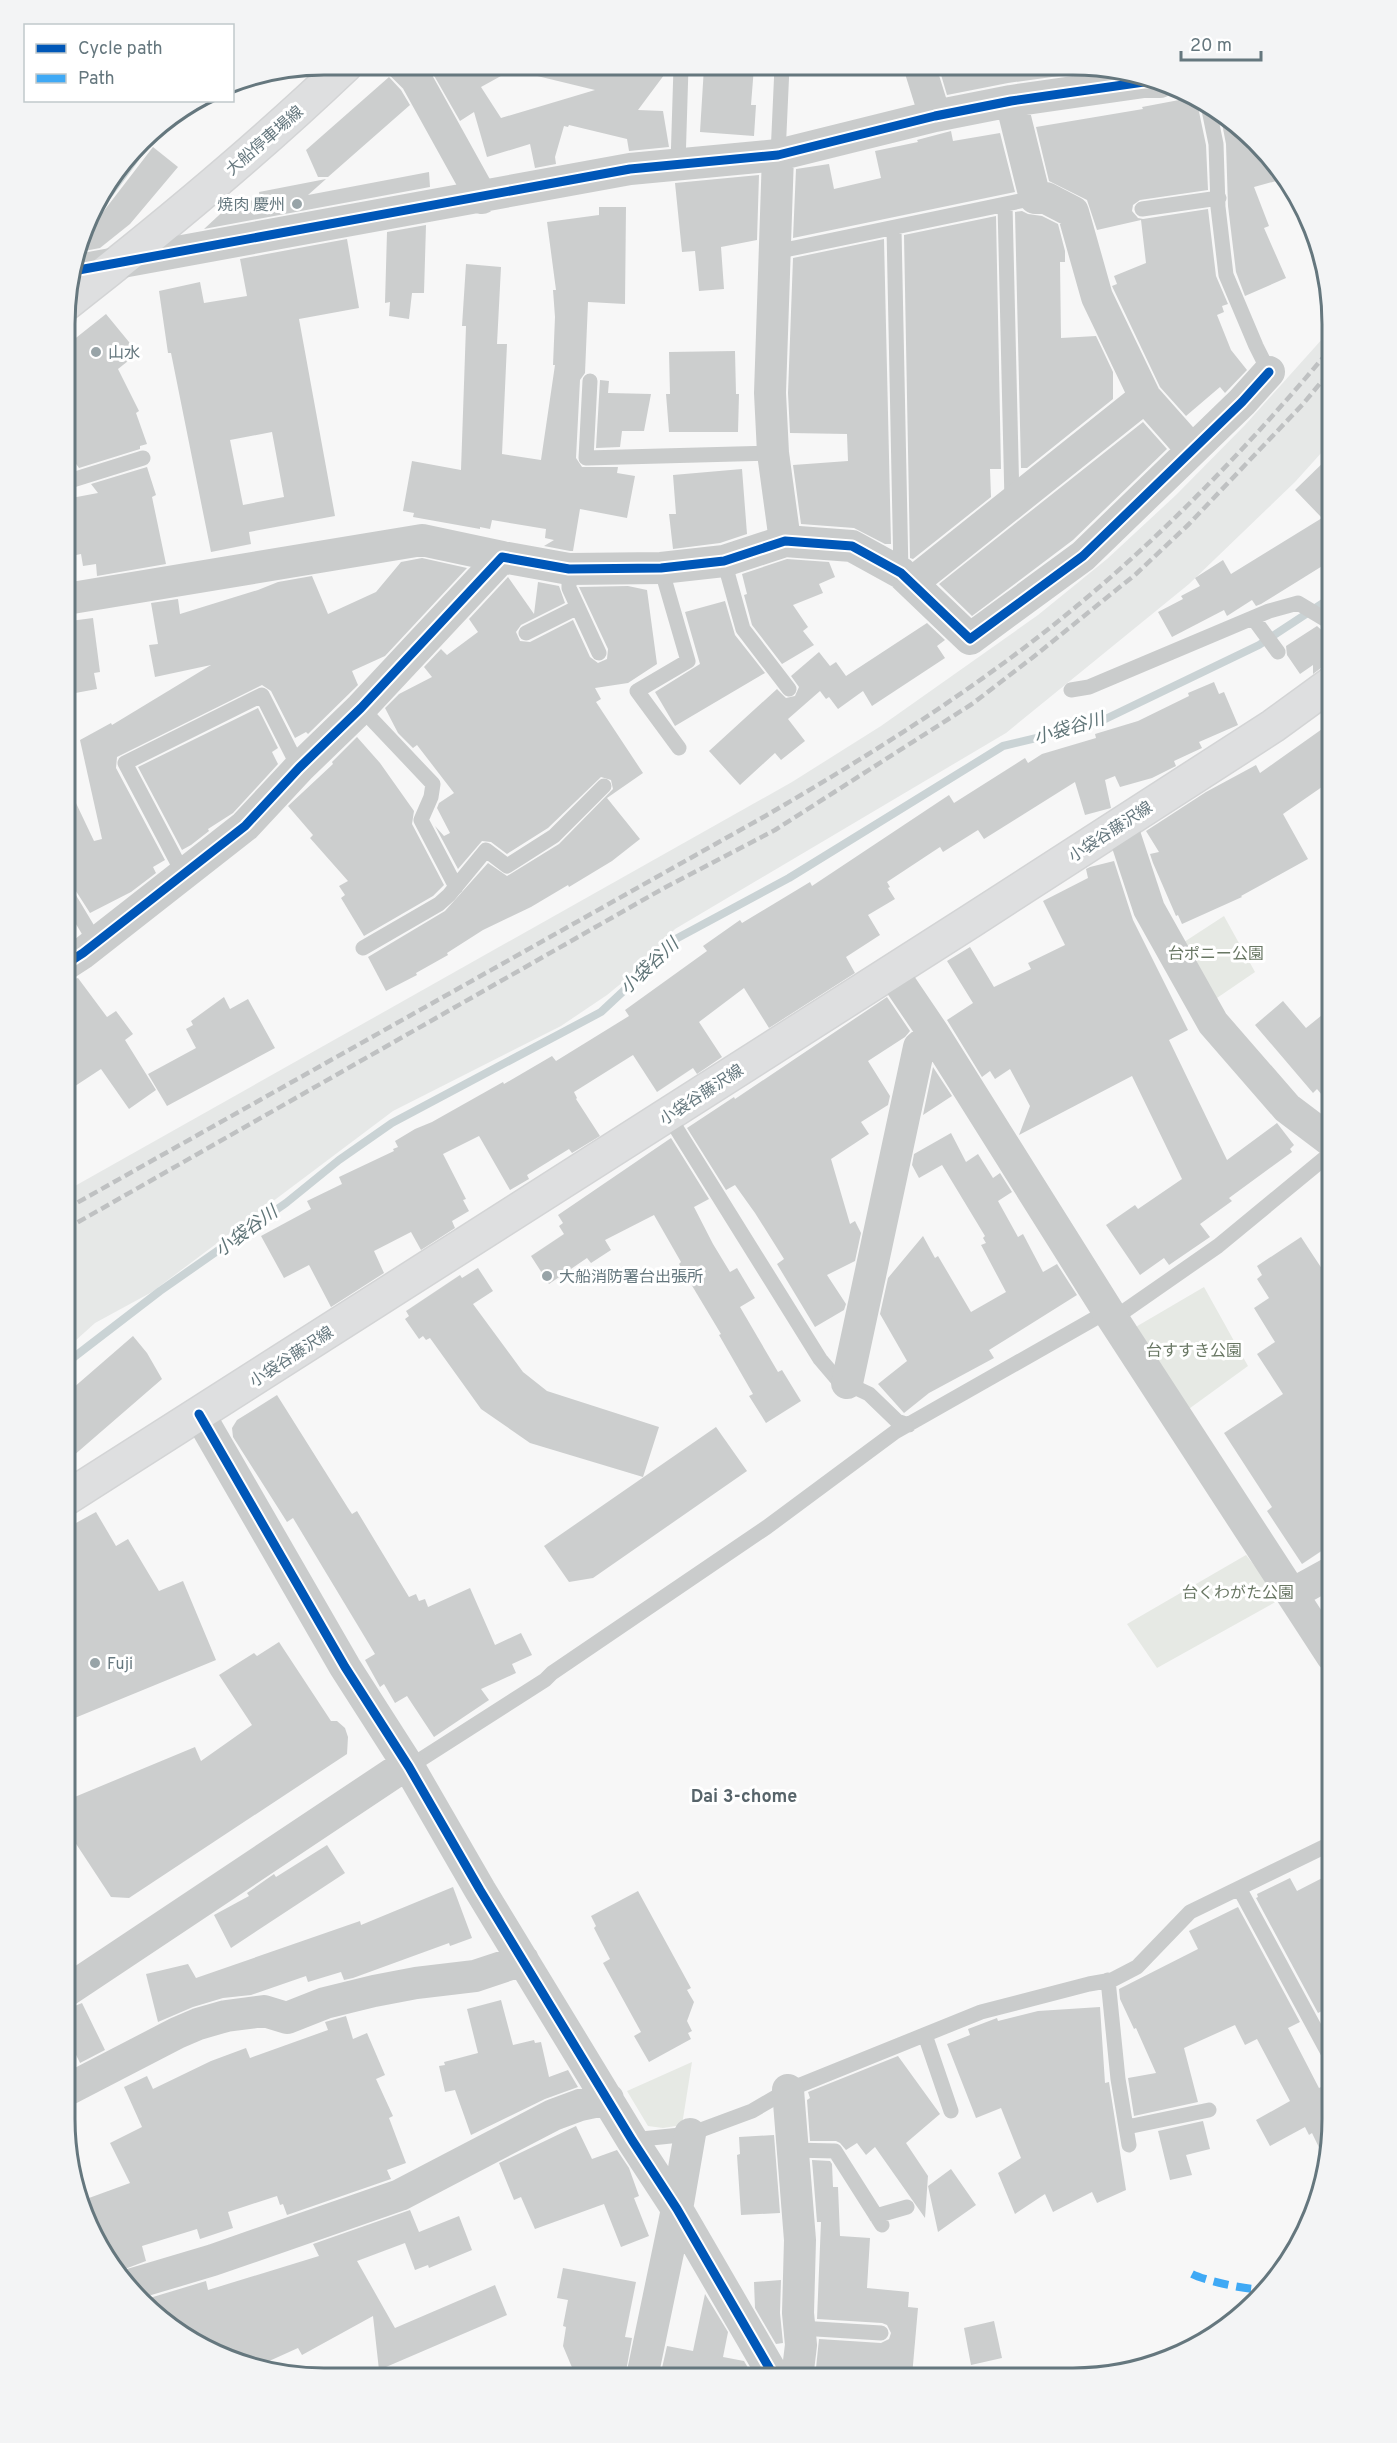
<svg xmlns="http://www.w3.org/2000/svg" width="1397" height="2443" font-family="Overpass,'Noto Sans JP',sans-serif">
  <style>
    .built { fill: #e6e8e7 }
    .green { fill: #e6e9e4 }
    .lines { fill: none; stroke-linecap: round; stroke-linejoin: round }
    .stream { stroke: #cad3d5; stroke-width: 8 }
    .building { fill: #cccece; fill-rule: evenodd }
    .secondary-casing { stroke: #d3d4d5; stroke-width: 36 }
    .lane { stroke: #cacccc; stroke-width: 15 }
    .street { stroke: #cacccc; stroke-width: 32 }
    .secondary { stroke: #dedfe0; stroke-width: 33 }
    .rail { stroke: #bfc1c2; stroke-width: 4.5; stroke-dasharray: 9 4.5; stroke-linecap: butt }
    .quiet { stroke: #3fa9f5; stroke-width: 8; stroke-dasharray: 15 8; stroke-linecap: butt }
    .cycleway-casing { stroke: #fff; stroke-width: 13 }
    .cycleway { stroke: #0057b8; stroke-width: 9 }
    .poi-dot { fill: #98a4a8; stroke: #fff; stroke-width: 2 }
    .labels { text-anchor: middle; stroke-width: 6; stroke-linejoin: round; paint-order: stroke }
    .street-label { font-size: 16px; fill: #65777e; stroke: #fff }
    .poi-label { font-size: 16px; fill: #65777e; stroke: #fff; text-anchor: start }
    .park-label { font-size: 16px; fill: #697764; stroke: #fff }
    .water-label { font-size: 18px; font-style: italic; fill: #607578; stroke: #fff }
    .neighbourhood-label { font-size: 18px; font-weight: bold; fill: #57646a; stroke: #fff }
    .rim { fill: none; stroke: #65777e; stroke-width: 3 }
  </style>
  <rect width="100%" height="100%" fill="#f7f7f7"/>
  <path class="built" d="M1332,328V441L1295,482L1189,584L1092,663L1006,733L675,929L629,977L607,995L561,1026L393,1111L152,1292L95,1323L65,1350L66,1191L792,782L881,726L1038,615L1107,559L1176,495L1245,425Z"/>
  <path class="green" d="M1224,916L1255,972L1214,1000L1181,944Z
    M1204,1287L1248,1366L1186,1411L1134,1328Z
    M1246,1555L1281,1599L1157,1668L1127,1624Z
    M692,2062L682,2125L663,2128L648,2126L627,2091Z"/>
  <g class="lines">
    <path class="stream" d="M87,224L160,125
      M65,1364L160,1291L286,1203L339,1160L392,1123L601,1012L631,984L656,955L672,941L789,878L1003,746L1095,724L1259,645L1332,597"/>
  </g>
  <path class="building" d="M428,65L519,66L481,87L501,118L595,90L529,74L530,66H593L628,75L635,66L670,67L638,110L663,111L669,147L629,151L627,139L569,125L568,127L564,126L555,157L556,164L535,168L530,144L487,157L474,112L460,121Z
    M704,67H754L751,105H756L754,136L700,132Z
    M939,68L1095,69V71L1008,83L947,95Z
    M389,77L401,90L410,105L328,177H318L306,150Z
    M1195,97L1200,100L1198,107L1206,145L1208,190L1140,200L1133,205L1132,211L1138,218L1143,219L1208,209L1216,276L1228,304L1222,306L1224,312L1217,315L1231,350L1247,370L1225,393L1220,387L1186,416L1160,387L1112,286L1117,284L1114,276L1146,263L1141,220L1097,230L1087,200L1049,181L1036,127L1143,109L1142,107Z
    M1220,113L1244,129L1287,178L1254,187L1269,226L1264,228L1286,278L1245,296L1236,272L1228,206L1226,144Z
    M951,131L953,141L1000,133L1015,192L793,238L796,169L829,164L834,189L881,178L875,151L918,142L917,140Z
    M153,147L178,167L130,224L100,248L79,252L83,238Z
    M429,172L430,187L204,229L231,204L260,199L259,192L326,179L308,195Z
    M759,175L757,240L721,247L724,289L699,291L695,251L682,252L675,183Z
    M599,207H626L625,304L588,302L585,373L580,380L576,458L582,467H618L617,473L635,476L627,518L580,509L573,551H570L544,546L554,540L545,538L546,529L492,520L490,529L480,527V529L413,517L414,513L403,511L412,461L461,470L466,326H462L466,264L501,267L497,344H507L502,454L541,460L555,365H553L555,317L553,290H556L547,222L599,215Z
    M1022,211L1028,214L1042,216L1058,224L1065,251V262H1060L1061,338L1096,336L1113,372V399L1027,468H1021L1015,212Z
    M996,216L1001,469H990L991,497L913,559L910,558L904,235Z
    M426,225L424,293H412L409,319L389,316L390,302L385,303L387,232Z
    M347,239L359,308L299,319L335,516L249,532L251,544L211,552L171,353H168L159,291L200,282L204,303L247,296L240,259ZM272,432L284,497L243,505L230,440Z
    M884,239L891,544H885L854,528L801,524L793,465L848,461L847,434L790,433L788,393L793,258Z
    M106,314L138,353L118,369L139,411L136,413L147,444L140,446V449L79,468L66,450L67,345Z
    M735,351L736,394H739L738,432H669L666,394H670L669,352Z
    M600,380L609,381L608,393L651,394L644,431H622L620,447L596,448Z
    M1143,422L1167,449L1073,540L972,616L939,584Z
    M1332,454V560L1261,604L1256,606L1252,600L1227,616L1224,610L1172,637L1158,612L1183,599L1181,596L1200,586L1195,578L1223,560L1231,574L1322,518L1295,490Z
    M147,467L156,495L152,497L166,564L97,576L96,564L83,566L81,554L76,555L73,533L66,534V499L98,493L91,484Z
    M742,469L747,534L720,543L673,549L669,514H676L673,475Z
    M422,558L467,568L385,656L352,671L358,685L308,734L306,732L295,738L271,691L262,685L117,757L116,768L165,860L153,867L156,873L131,892L90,913L74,888L66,883V782L94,841L102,839L80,740L111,723L112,725L211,665L155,677L149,645L158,644L151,603L178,599L180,614L258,590L278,582L312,576L328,614L376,592L401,562Z
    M787,559L829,562L835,577L819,584L823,593L793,605L808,627L803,631L814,645L782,664L752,625L744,595L747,594L742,574Z
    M508,577L534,614L538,582L559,586L565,603L521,625L516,632L520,641L530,642L573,620L590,657L598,663L607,659L608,649L579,587L628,586L647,590L657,664L628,683L595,688L601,699L596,702L643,773L607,798L640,839L612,861L569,887L568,885L531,907L483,930L447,953L448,955L416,973L417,975L386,991L368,957L445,911L488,863L507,876L559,844L613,789L611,780L601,777L548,828L507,854L491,842L482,841L458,869L435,826L444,836L450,833L437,808L439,803L454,793L417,745L413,748L398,733L385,708L399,694L432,677L424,667L441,649L447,655L478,632L469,619Z
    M725,601L735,635L765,673L675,726L655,692L700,664L685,612Z
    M93,618L100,672L94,673L97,689L70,694L66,663V633H71L70,621Z
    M927,623L945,640L937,646L945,658L872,706L863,691L838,709L829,697L826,699L820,691L788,719L805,741L781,760L775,753L740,785L709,751L777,689L786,698L795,696L799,687L791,676L819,652L830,666L836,662L846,676Z
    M1317,626L1327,635L1332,637V665L1321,668L1313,674V665L1300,674L1287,655L1286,646Z
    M1214,682L1219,694L1224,692L1238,725L1199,742L1202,748L1174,761L1176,766L1152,778L1120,787L1115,776L1105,780L1111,808L1085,815L1075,782L984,839L978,830L943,852L940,847L887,882L890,887L888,888L895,899L868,915L880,935L846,957L855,973L769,1028L744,988L699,1022L722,1057L697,1074L693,1068L657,1092L633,1055L574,1092L577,1098L576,1099L600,1136L572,1153L569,1149L527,1175L529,1179L510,1190L479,1136L443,1154L466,1199L463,1200L469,1211L452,1221L455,1228L421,1250L411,1232L374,1251L384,1273L331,1307L309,1265L284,1278L261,1236L311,1209L307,1201L342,1184L339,1177L394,1151L393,1149L398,1147L395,1141L415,1129L432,1122L503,1082L504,1084L552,1056L556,1061L629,1016L625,1010L707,951L703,946L740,920L742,923L810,882L812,886L949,795L954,803L1025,758L1028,763L1042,754L1096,738L1095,734L1138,721L1189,696L1188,693Z
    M258,708L278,748L272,752L278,764L233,813L208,829L209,831L191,845L182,850L138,767Z
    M1332,722V780L1283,814L1308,859L1241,896L1242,897L1182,924L1178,915L1176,916L1153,863L1150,854L1159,852L1146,831L1206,792L1256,765L1260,773Z
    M357,737L380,763L414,811L412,824L444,885L433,896L364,936L341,898L345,895L339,886L348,881L310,838L313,835L288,806L333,764L332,762Z
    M1114,861L1133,920L1188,1030L1169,1040L1227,1160L1277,1123L1294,1145L1290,1149L1292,1152L1229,1198L1232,1201L1200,1224L1210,1237L1169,1265L1164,1258L1140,1275L1106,1225L1135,1205L1138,1209L1182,1179L1132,1076L1019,1135L1030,1106L1010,1069L995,1079L990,1071L982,1077L947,1020L973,1003L947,961L970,947L994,987L1031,969L1028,963L1065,945L1043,901L1088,878L1086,869L1090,867Z
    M78,978L107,1017L116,1011L133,1034L125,1040L156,1090L129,1109L101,1069L66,1092V982Z
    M224,997L230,1009L248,999L275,1048L167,1106L148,1074L196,1048L186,1029L193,1025L191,1021Z
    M887,997L910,1031L905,1037L868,1061L890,1096L888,1105L861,1122L869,1134L831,1159L850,1224L855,1221L861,1233L855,1261L827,1275L846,1304L844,1310L815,1327L777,1264L784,1259L755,1213L735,1185L726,1190L687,1128L734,1097L735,1099Z
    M1283,1001L1306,1028L1332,1007V1107L1317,1089L1313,1093L1255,1025Z
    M933,1067L952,1096L923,1115Z
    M951,1133L966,1162L978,1154L993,1178L1000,1173L1012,1192L998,1201L1018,1237L1023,1234L1043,1272L1057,1264L1077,1295L989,1350L994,1358L929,1393L904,1413L878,1384L907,1361L880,1314L888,1278L923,1236L935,1258L938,1256L971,1312L1006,1292L981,1245L986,1243L983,1238L985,1236L942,1165L919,1178L912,1165L914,1154Z
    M671,1138L709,1199L694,1207L713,1244L730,1272L737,1268L755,1298L740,1307L778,1372L782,1370L801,1401L766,1423L749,1396L753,1394L719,1335L721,1334L679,1264L681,1262L654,1215L605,1240L611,1250L591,1263L587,1258L549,1284L531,1256L564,1234L559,1226L563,1223L558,1215Z
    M1301,1237L1332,1284V1544L1302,1564L1267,1511L1272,1507L1224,1433L1283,1394L1257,1354L1275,1342L1254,1308L1269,1298L1257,1279L1262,1275L1257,1266Z
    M478,1268L493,1291L473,1304L523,1372L547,1391L659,1427L643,1477L530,1443L481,1409L430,1338L426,1340L423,1336L419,1339L405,1319L409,1316L406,1311L460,1275L462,1278Z
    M133,1336L147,1353L162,1379L65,1463V1395Z
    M277,1395L348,1508L352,1514L357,1511L409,1597L416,1594L419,1601L425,1599L428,1607L470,1588L495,1645L521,1633L532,1655L512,1664L516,1673L481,1689L489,1700L434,1737L407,1696L395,1703L384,1684L380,1687L365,1660L375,1654L293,1518L287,1522L233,1437L232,1428L237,1420Z
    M716,1427L747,1471L593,1578L569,1582L544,1546Z
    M96,1512L116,1546L128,1539L159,1591L183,1581L216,1660L65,1722V1630L76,1625L65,1604V1550L73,1546L65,1529Z
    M279,1642L331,1721H337L345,1728L348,1737L347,1754L129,1898L111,1897L65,1827V1801L195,1747L201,1761L252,1725L219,1675L254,1653L257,1656Z
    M327,1845L345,1873L231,1948L214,1915L249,1896L247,1893L274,1874L276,1877Z
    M1332,1873V2006L1318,2013L1256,1898L1258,1897L1257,1894L1290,1878L1297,1891Z
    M453,1887L472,1938L450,1946L449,1943L353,1978L344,1980L341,1972L308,1982L306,1976L251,1995L223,1998L193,2007L158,2022L146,1974L188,1964L196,1978L360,1921L361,1925Z
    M638,1891L691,1988L687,1990L694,2002L687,2021L692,2031L688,2033L691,2039L649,2062L634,2036L641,2032L603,1963L610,1959L594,1928L596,1926L591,1916Z
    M1238,1907L1300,2022L1288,2028L1319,2088L1332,2082V2136L1326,2162L1312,2133L1309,2135L1305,2127L1270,2146L1256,2120L1290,2101L1257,2039L1245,2045L1235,2025L1184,2048L1198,2102L1134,2116L1128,2078L1156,2073L1136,2028L1134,2029L1120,1999L1119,1989L1198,1949L1189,1931Z
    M501,2000L513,2045L534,2040L535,2043L541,2042L549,2077L568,2070L578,2087L545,2099L471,2135L455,2090L445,2092L439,2066L445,2065L444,2062L478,2053L467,2009Z
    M82,2003L105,2050L80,2063L65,2032V2010Z
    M1100,2007L1105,2083L1109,2082L1126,2190L1097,2203L1092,2192L1053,2212L1045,2194L1015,2214L998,2173L1021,2158L1001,2108L976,2118L947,2044L970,2035L968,2029L997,2018L998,2021L1038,2011Z
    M346,2016L353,2039L367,2033L385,2075L376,2079L393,2116L389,2118L406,2163L387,2170L391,2179L287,2215L283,2204L280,2205L277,2196L228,2212L233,2228L200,2239L197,2229L142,2246L146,2261L117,2272L108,2263L78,2202L130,2183L110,2143L142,2127L124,2087L147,2076L153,2089L211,2061L246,2048L250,2058L328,2030L325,2022Z
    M898,2056L940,2114L906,2143L928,2176L925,2218L875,2147L866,2155L857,2143L846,2150L840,2143L836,2141H810L807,2100L810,2098L808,2092Z
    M1203,2121L1210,2149L1186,2155L1192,2175L1170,2180L1158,2131Z
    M576,2126L592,2159L617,2150L629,2168L639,2196L634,2198L649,2236L621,2247L604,2204L535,2229L521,2197L514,2200L499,2163Z
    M774,2135L780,2213L741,2215L737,2155L740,2154L739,2137Z
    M812,2160L830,2161L832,2164L833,2187H838L840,2236L870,2238L867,2288L909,2292L908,2307L918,2308L912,2376L868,2371V2378H815L819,2339L881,2343L889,2339L891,2333L887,2325L882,2323L817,2319L821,2222H817Z
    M951,2169L976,2205L938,2232L928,2186Z
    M410,2210L419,2232L459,2216L472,2250L429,2268L428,2265L415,2270L405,2243L357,2261L395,2328L495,2285L507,2315L379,2370L373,2316L302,2355L298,2348L256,2367L225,2359L166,2325L143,2300L206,2281L208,2290L319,2256L313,2244Z
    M563,2268L636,2282L625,2337L632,2338L625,2377H576L563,2346L566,2327L563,2326L568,2300L557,2298Z
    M781,2280L780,2313L783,2343L776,2344L755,2308L754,2282Z
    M705,2294L728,2332L723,2357L744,2361L754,2378L660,2377L667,2346L693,2351Z
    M994,2321L1002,2358L971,2365L964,2328Z"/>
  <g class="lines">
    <g class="secondary-casing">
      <path id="secondary" d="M67,303C163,228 258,149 346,65
        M65,1499L971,921L1273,726L1332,683"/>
    </g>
    <path class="lane" d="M1208,105L1216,144L1218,207L1226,275L1256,346L1269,372
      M778,155L782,67
      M678,164L681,67
      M1005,205L1012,501
      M1142,209L1219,198
      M894,229L901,573
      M775,252L1035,198
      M590,381L586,458L773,453
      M66,482L143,458
      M724,561L743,629L789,689
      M661,568L688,661L637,691L679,748
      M569,569V588L599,653
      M1253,618L1278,652
      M526,633L578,607
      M1071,690L1089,687L1269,611L1298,603L1328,621L1332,627
      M361,708L433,784L431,797L421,820L456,887
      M184,875L125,763L262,695L299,768
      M66,893L96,943
      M363,948L439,904L449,895L486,850L507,866L554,836L604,786
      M668,1115L820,1359L837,1379L869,1394L897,1421L909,1425
      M1113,1319L1218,1246L1332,1152
      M409,1767L545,1680L552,1673L767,1527L895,1432L1108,1311
      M1239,1888L1332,2060
      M1108,1980L1118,2079L1129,2145
      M925,2035L951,2111
      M1127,2127L1209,2110
      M632,2140L690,2134L752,2111L788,2090L981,2012L1089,1984L1112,1980L1137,1967L1190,1912L1332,1843
      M793,2150L835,2151L882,2225
      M876,2216L907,2207
      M800,2328L881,2333"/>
    <path class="street" d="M402,65L416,79L482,198
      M920,68L935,116
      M1011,101L1035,198H1046L1073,212L1097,297L1145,397L1192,450
      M778,155L770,393L773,453L785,541
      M73,271L630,169L778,155L935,116L1011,101L1144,82H1160
      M912,583L1145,397
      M66,599L422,540L502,557
      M1121,824L1149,909L1213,1023L1287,1108L1332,1142
      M66,964L83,953L245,826L299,768L361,708L502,557L569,569L661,568L724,561L785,541L852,546L901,573L970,639L1083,556L1242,402L1269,372
      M892,972L934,1034L1113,1319L1332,1656
      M847,1383L919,1047L934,1034
      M199,1414L345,1667L409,1767L480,1890L632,2140L677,2209L775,2378
      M1292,1594L1332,1572
      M65,1992L407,1764
      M788,2090L800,2240L798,2313L801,2345L797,2378
      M65,2091L177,2033L198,2024L226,2016L264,2011L287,2018L325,2003L374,1991L416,1983L475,1976L523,1960
      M129,2285L213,2260L400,2195L553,2115L580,2105L608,2099
      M642,2377L677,2209L690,2134"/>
    <use href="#secondary" class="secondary"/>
    <path class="rail" d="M66,1209L767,815C875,752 982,685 1078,605C1171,528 1255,439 1332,347
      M66,1229L664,888L775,830L972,704L1032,658L1136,574L1189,524L1303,404L1332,369"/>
    <path class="quiet" d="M1192,2274C1206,2281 1250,2291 1266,2289"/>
    <g class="cycleway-casing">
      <path id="cycleway" d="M73,271L630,169L778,155L935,116L1011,101L1144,82H1160
        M66,964L83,953L245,826L299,768L361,708L502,557L569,569L661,568L724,561L785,541L852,546L901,573L970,639L1083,556L1242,402L1269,372
        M199,1414L345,1667L409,1767L480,1890L632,2140L677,2209L775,2378"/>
    </g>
    <use href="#cycleway" class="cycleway"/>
  </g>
  <g class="poi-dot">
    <circle cx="297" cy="204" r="6"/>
    <circle cx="96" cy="352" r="6"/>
    <circle cx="547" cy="1276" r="6"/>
    <circle cx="95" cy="1663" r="6"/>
  </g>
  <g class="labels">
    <g class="street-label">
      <text transform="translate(264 140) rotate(-41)" y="6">大船停車場線</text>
      <text transform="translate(1110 831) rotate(-33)" y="6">小袋谷藤沢線</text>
      <text transform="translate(701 1094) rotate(-33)" y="6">小袋谷藤沢線</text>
      <text transform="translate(291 1356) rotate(-33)" y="6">小袋谷藤沢線</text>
    </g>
    <g class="poi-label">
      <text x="285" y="210" text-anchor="end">焼肉 慶州</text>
      <text x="108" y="358">山水</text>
      <text x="559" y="1282">大船消防署台出張所</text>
      <text x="107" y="1669">Fuji</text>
    </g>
    <g class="park-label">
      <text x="1216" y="959">台ポニー公園</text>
      <text x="1194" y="1356">台すすき公園</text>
      <text x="1238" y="1598">台くわがた公園</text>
    </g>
    <g class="water-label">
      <text transform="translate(1069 728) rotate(-16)" y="6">小袋谷川</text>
      <text transform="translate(649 966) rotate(-43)" y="6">小袋谷川</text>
      <text transform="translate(246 1231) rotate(-36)" y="6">小袋谷川</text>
    </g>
    <g class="neighbourhood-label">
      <text x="744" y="1802">Dai 3-chome</text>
    </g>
  </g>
  <path d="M0 0H1397V2443H0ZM324 75H1073A249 249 0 0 1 1322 324V2119A249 249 0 0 1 1073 2368H324A249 249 0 0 1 75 2119V324A249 249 0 0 1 324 75Z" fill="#f3f4f5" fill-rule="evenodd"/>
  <path class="rim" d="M324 75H1073A249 249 0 0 1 1322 324V2119A249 249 0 0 1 1073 2368H324A249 249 0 0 1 75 2119V324A249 249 0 0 1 324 75Z"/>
  <rect x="24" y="24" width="210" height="78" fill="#ffffff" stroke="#c1c9cb" stroke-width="1.5"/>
  <rect x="36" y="44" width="30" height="9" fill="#0057b8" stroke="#c1c9cb" stroke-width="1.5"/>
  <text x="78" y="54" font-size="18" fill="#65777e">Cycle path</text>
  <rect x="36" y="74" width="30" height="9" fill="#3fa9f5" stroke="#c1c9cb" stroke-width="1.5"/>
  <text x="78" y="84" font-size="18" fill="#65777e">Path</text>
  <path d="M1181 51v9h80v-9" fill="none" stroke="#65777e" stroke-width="3"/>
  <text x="1190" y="51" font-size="18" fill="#65777e" stroke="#ffffff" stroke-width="4.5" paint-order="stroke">20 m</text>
</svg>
